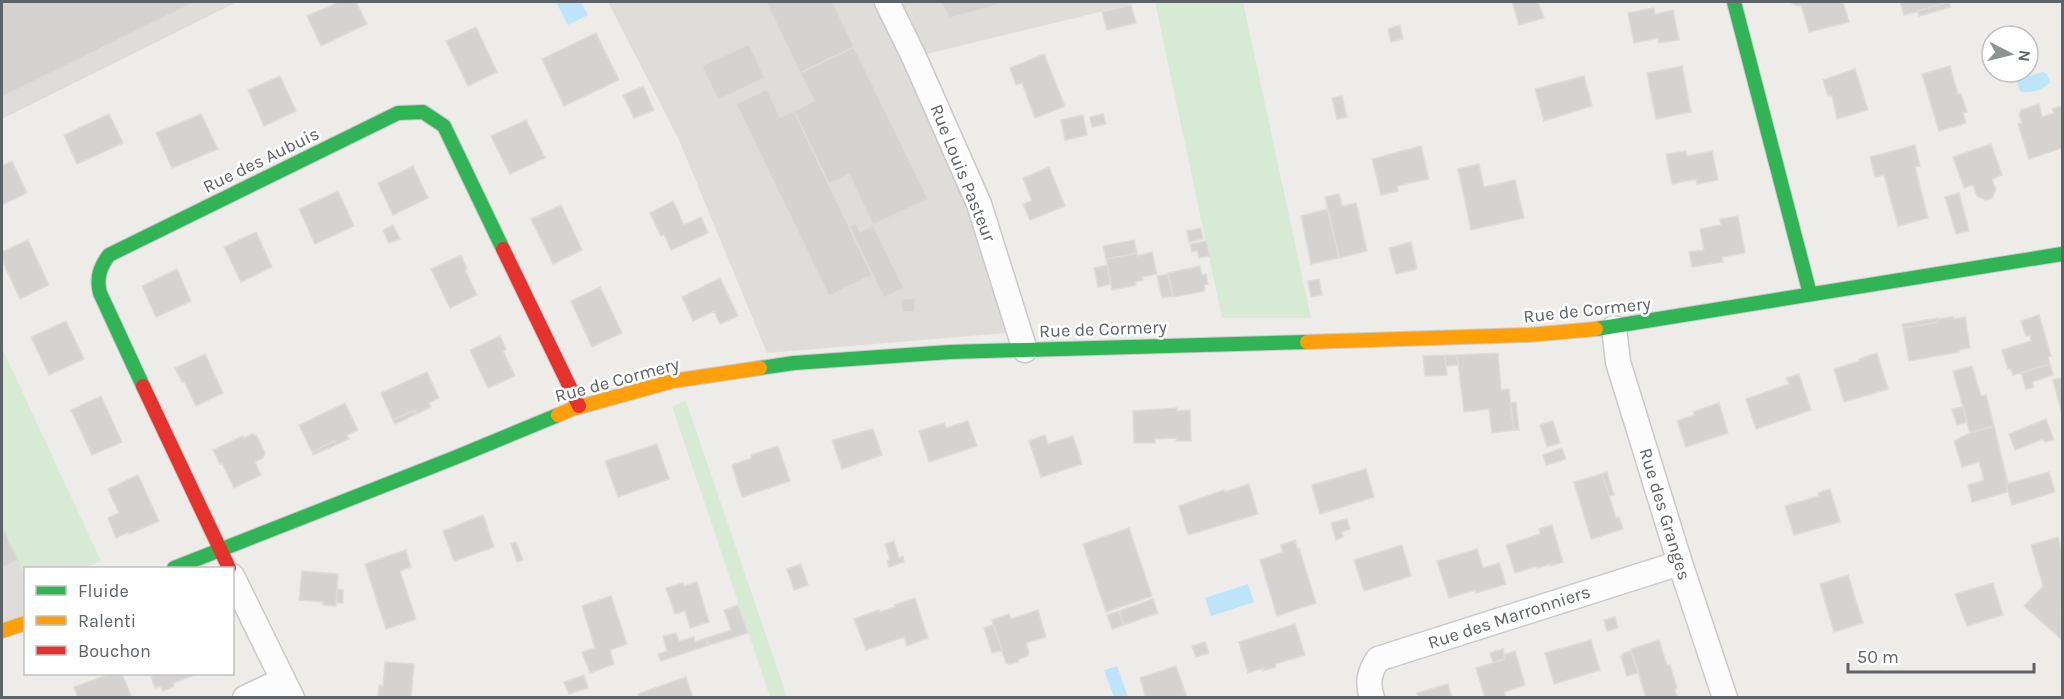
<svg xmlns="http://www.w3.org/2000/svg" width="2064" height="699" font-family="Karla,sans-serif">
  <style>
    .industrial { fill: #dfddda }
    .green { fill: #d7ead4 }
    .water { fill: #bde4f8 }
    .building { fill: #d5d3d1; stroke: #dedcd8; stroke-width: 1.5 }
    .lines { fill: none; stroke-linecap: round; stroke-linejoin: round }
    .street-casing { stroke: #cac9ca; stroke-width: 27 }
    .fast-casing { stroke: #cacbcb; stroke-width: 16 }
    .slow-casing { stroke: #cacbcb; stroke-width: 16 }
    .jam-casing { stroke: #cacbcb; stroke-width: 16 }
    .street { stroke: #fcfcfc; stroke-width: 24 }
    .fast { stroke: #30b455; stroke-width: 14 }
    .slow { stroke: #ff9f0a; stroke-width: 14 }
    .jam { stroke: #e5322d; stroke-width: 14 }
    .labels { text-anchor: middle; stroke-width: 5; stroke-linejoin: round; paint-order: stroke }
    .street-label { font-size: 18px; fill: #5e6367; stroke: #fff }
  </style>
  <rect width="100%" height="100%" fill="#eeece9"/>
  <path class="industrial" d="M2,2H237L2,119Z
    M608,2H1141L914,57L1019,332L767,353L679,140Z
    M2,525L26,577L25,623L2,631Z"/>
  <path class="green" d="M1155,2H1243L1311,318H1222Z
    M2,348L101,561L83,568H26L25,577L2,525Z
    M686,401L787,697H770L672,406Z"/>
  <path class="water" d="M556,2H581L588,15L568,25Z
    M2043,72L2047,74L2050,82C2045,89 2028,95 2020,91L2017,83L2020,79Z
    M1248,584L1254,602L1211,616L1205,598Z
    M1117,666L1128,697H1114L1104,670Z"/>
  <path class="building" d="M2,2H195L2,97Z
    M339,2H356L367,24L321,46L307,16Z
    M766,2H833L854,47L800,73Z
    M941,2H996L998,5L950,18Z
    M1512,2H1538L1544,18L1519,25Z
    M1791,2H1843L1849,22L1809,32L1801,5L1798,6L1792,4Z
    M1900,2H1949L1904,15Z
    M1949,2L1951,7L1919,16L1917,11Z
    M1131,5L1136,23L1107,30L1102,12Z
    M1654,8L1655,14L1673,10L1679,40L1659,43L1658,38L1634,43L1628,13Z
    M1400,25L1403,39L1391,42L1388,29Z
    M476,27L497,72L468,86L446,41Z
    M596,33L619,80L564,106L542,59Z
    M749,44L765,78L718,100L702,66Z
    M854,47L928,199L873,225L849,174L829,184L794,111L814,101L800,73Z
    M1044,54L1065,106L1035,118L1022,83L1016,85L1010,68Z
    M1682,66L1691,112L1656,119L1647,73Z
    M1950,66L1958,94H1961L1967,112L1963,113L1966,123L1939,131L1922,74Z
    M1855,69L1868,110L1837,119L1832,95L1828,96L1823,80Z
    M280,76L296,111L264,126L248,90Z
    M1584,76L1592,106L1544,121L1535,89Z
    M643,86L654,110L634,118L623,95Z
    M767,89L780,117L794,111L872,275L829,296L736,104Z
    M1342,96L1347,117L1337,119L1332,98Z
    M2039,104L2042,117L2054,113L2052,109L2062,106V148L2029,159L2018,124L2022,123L2019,115L2021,110Z
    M109,114L123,143L77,164L64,135Z
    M201,114L218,149L172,168L156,133Z
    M1103,114L1106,124L1092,127L1090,117Z
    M1083,115L1087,135L1065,140L1061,120Z
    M526,120L545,158L510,174L491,136Z
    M1991,144L2002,175L1992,179L1996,190L1992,198L1985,200L1977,196L1973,185L1964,188L1953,157Z
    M1915,145L1920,166L1915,167L1928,218L1898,226L1884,175L1875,177L1870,157Z
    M1421,146L1429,179L1397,186L1398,191L1381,195L1372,159Z
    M1686,151L1687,156L1712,151L1718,180L1697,184L1696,179L1672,184L1666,154Z
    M12,161L27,193L2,205V166Z
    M1479,164L1484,187L1515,180L1524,218L1471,230L1458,169Z
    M413,166L428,198L393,215L378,183Z
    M1049,167L1065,206L1030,220L1023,204L1032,201L1023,178Z
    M338,191L354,226L315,244L299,209Z
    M1959,193L1969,231L1956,234L1945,197Z
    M1339,194L1342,206L1356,203L1367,251L1339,258L1325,197Z
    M673,201L684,225L701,217L708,233L671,250L664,234L661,236L650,213Z
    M561,205L582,250L553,264L531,219Z
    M1328,209L1339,258L1311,264L1301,216Z
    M1738,216L1745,253L1722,257L1723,262L1692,267L1689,252L1704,250L1700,229L1721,225L1720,219Z
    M856,223L860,232L873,225L904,288L884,298L849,226Z
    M393,225L400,239L389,243L383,230Z
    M1201,228L1203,239L1189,242L1187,231Z
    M256,232L272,267L241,282L224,247Z
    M28,240L49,285L20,299L2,260V252Z
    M1134,240L1137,253L1106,259L1103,246Z
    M1206,241L1210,256L1199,258L1197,250L1192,252L1190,244Z
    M1411,242L1417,269L1396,274L1389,248Z
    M1152,252L1157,274L1142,277L1143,280L1135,282L1136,285L1112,290L1106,259L1137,253V256Z
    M461,255L467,269L465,270L477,295L450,308L431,269Z
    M1107,265L1111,284L1098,287L1094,268Z
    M1200,266L1202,275L1206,274L1208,284L1204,285L1205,291L1173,297L1168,273Z
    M177,269L191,301L156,317L142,286Z
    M1168,274L1173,296L1162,298L1157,276Z
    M720,278L738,316L720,324L714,311L693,321L682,297Z
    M1319,279L1322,295L1311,297L1308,281Z
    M600,287L622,333L592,347L571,301Z
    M915,298V312H902L901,299Z
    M2039,315L2051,356L2048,357L2050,364L2013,375L2011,369H2008L2002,350L2031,341L2030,335L2026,336L2021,321Z
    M1953,317L1954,319L1965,317L1970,348L1959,350V352L1909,361L1903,328L1938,322V319Z
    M1938,318V322L1903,328L1902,324Z
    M66,321L84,359L49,375L31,337Z
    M500,336L506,349L503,351L515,376L488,388L470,350Z
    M1498,353L1501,390L1509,389L1514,430L1492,433L1489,409L1464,412L1457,355Z
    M1877,353L1888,389L1844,402L1834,369L1860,361L1859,359Z
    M205,354L223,393L196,406L184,381L182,382L175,368Z
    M1445,355H1457L1458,365L1446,366Z
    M1445,355L1447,375L1425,376L1423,356Z
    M2050,364L2053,375L2032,382L2034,387L2026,389L2021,373Z
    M1972,366L1981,396L1986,395L1994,426L1970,433L1953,371Z
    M427,372L439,398L429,403L431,407L417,414L415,410L393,420L381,393Z
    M1799,374L1811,410L1756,429L1746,399L1789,384L1786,378Z
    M2062,377V414L2053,380Z
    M101,396L122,442L92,455L71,410Z
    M1516,402L1519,430H1514L1510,403Z
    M345,403L358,430L347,435L349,439L336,445L334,441L312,452L299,425Z
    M1719,403L1728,433L1686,447L1677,421L1694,415L1693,412Z
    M1963,407L1967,422L1957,425L1952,409Z
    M1177,408V411L1190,410L1191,441H1176L1177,438L1155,439V443H1134L1133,411Z
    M415,410L417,414L395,424L393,420Z
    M2046,419L2054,440L2045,442L2043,439L2015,450L2009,434Z
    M968,421L977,446L929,462L919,431L944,423L946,428Z
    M1553,421L1560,443L1547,447L1540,425Z
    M1994,426L2008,484H2006L2008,492L1972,502L1968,485L1984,480L1979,462L1962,467L1954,441L1970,433Z
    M873,429L882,455L842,469L832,440Z
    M252,434L257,436L265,453L263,458L255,462L261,475L234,488L222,463L220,464L213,450L243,436L244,438Z
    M1045,435L1048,444L1073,436L1082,464L1041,477L1029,441Z
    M334,441L336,445L313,455L312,452Z
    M657,444L669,479L618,497L605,461Z
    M778,446L790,481L742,497L732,465L752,458L751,455Z
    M1562,448L1566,459L1546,465L1543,455Z
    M1366,469L1374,497L1320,514L1312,485Z
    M1607,472L1614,495L1609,496L1602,474Z
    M2049,472L2055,492L2012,505L2006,484Z
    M1602,474L1616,518L1619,517L1623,529L1591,539L1574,482Z
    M138,475L159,521L129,534L128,532L116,538L108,518L119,513L108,489Z
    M1249,484L1258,514L1188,535L1179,506L1224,490L1225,492Z
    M1830,489L1840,522L1794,535L1785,506L1819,496L1818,493Z
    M483,515L494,547L454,561L443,531Z
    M1347,519L1350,529L1342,532L1343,537L1336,540L1331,523Z
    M1552,525L1563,562L1550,566V564L1538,568L1537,566L1515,573L1506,545L1540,534L1539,529Z
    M1129,528L1152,596L1106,612L1083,544Z
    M4,531L18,560L2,568V533Z
    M2058,537L2062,553L2061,639L2024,606L2043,586L2031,545Z
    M1295,540L1297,548H1299L1316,603L1277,616L1260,560L1283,552L1281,545Z
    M894,541L899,558L903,556L904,562L889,567L887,561L890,560L885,544Z
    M516,542L523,560L517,562L511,544Z
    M1402,545L1411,576L1364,591L1354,560Z
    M1477,549L1483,568L1499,563L1506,584L1476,593L1475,590L1449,598L1437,561Z
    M406,550L411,567L400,571L416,619L386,629L365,564Z
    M801,564L808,585L794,590L787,569Z
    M302,571L338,574L336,606L323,605V602L299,600Z
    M1848,575L1863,623L1834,632L1820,584Z
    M697,582L709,622L690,628L685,611L675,614L666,588L683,583L684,586Z
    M1993,583L2003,615L1967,626L1955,594Z
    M337,589L343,590V603H336Z
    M611,596L627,644L610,650L614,664L590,673L582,652L595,648L582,606Z
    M915,598L928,638L907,646L904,637L866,650L854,619L879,610L880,612L895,607L894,605Z
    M1153,599L1158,613L1124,625L1119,611Z
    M738,605L748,633L709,645L706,638L731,630L724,610Z
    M1038,610L1046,637L1026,643L1029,652L1028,656L1019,659L1018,662L1010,664L1006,663L992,620L1009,614L1011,619Z
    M1119,611L1124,625L1112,629L1107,615Z
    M1615,617L1618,628L1607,631L1604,620Z
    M1295,624L1305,655L1275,664L1276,667L1263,671V668L1248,673L1239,642Z
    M993,625L1002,650L992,653L984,628Z
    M676,633L679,641L694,637L695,642L706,638L709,645L661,661L658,654L667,651L663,636Z
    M1591,640L1600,670L1554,684L1545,653Z
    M1659,640L1667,665H1670L1677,688L1675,689L1677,698H1646L1631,649Z
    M1205,642L1209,653L1196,657L1192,646Z
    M1503,649L1505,659L1493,662L1490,653Z
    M1515,651L1525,685L1504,692L1506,698H1485L1476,668L1505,659L1503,655Z
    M1631,651L1638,673L1627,676L1621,657L1624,653Z
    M385,662L414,664L411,698H378L379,685L383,686Z
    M1176,666L1187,698H1146L1140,678Z
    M110,674H122L132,698H78L74,687Z
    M156,674H195V675L173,683L174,686L163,691L160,686L155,688L151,677L156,675Z
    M584,675L588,688L569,694L564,682Z
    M686,677L693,698H639L638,694Z
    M1448,684L1452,698H1419L1417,693Z"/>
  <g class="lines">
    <g class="street-casing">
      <path id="street" d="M887,2L914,57L979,204L1025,350
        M1614,328L1618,362L1680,563L1725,698
        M232,576L292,698
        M245,698L283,680
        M1372,698C1367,682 1369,673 1378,659L1680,563"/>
    </g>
    <g class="fast-casing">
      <path id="fast" d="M1734,2L1810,294
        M1596,329L2062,254
        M760,368L794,363L950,352L1307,342
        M143,386L100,293C96,278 100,267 109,255L398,113L423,112L444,126L503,249
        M174,568L454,458L558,415"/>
    </g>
    <g class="slow-casing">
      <path id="slow" d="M1307,342L1529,335L1596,329
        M558,415L572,409L673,381L760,368
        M2,631L26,623"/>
    </g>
    <g class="jam-casing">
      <path id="jam" d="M503,249L579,406
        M143,386L229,568"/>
    </g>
    <use href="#street" class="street"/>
    <use href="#fast" class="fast"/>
    <use href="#slow" class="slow"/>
    <use href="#jam" class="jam"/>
  </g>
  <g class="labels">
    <g class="street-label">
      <text transform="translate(261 160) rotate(-26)" y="6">Rue des Aubuis</text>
      <text transform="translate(963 173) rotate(68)" y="6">Rue Louis Pasteur</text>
      <text transform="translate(1587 310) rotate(-6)" y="6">Rue de Cormery</text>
      <text transform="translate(1103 329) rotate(-2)" y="6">Rue de Cormery</text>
      <text transform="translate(617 380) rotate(-15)" y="6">Rue de Cormery</text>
      <text transform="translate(1665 514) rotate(73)" y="6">Rue des Granges</text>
      <text transform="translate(1509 617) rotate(-18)" y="6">Rue des Marronniers</text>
    </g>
  </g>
  <rect width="2064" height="699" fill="none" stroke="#5e6367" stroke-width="6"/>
  <rect x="24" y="567" width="210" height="108" fill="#ffffff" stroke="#bfc1c2" stroke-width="1.5"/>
  <rect x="36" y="586" width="30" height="9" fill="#30b455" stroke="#bfc1c2" stroke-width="1.5"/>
  <text x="78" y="597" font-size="18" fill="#5e6367">Fluide</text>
  <rect x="36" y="616" width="30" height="9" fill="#ff9f0a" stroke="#bfc1c2" stroke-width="1.5"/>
  <text x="78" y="627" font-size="18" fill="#5e6367">Ralenti</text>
  <rect x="36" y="646" width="30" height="9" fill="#e5322d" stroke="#bfc1c2" stroke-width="1.5"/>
  <text x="78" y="657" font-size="18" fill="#5e6367">Bouchon</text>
  <g transform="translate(2010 54) rotate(97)"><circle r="28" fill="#ffffff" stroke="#bfc1c2" stroke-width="1.5"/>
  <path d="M0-4.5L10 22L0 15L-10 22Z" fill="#909394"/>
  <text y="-9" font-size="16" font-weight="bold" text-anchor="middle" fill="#5e6367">N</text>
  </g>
  <path d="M1848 663v9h186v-9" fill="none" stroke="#5e6367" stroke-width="3"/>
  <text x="1857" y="663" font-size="18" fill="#5e6367" stroke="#ffffff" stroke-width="4.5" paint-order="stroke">50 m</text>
</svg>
